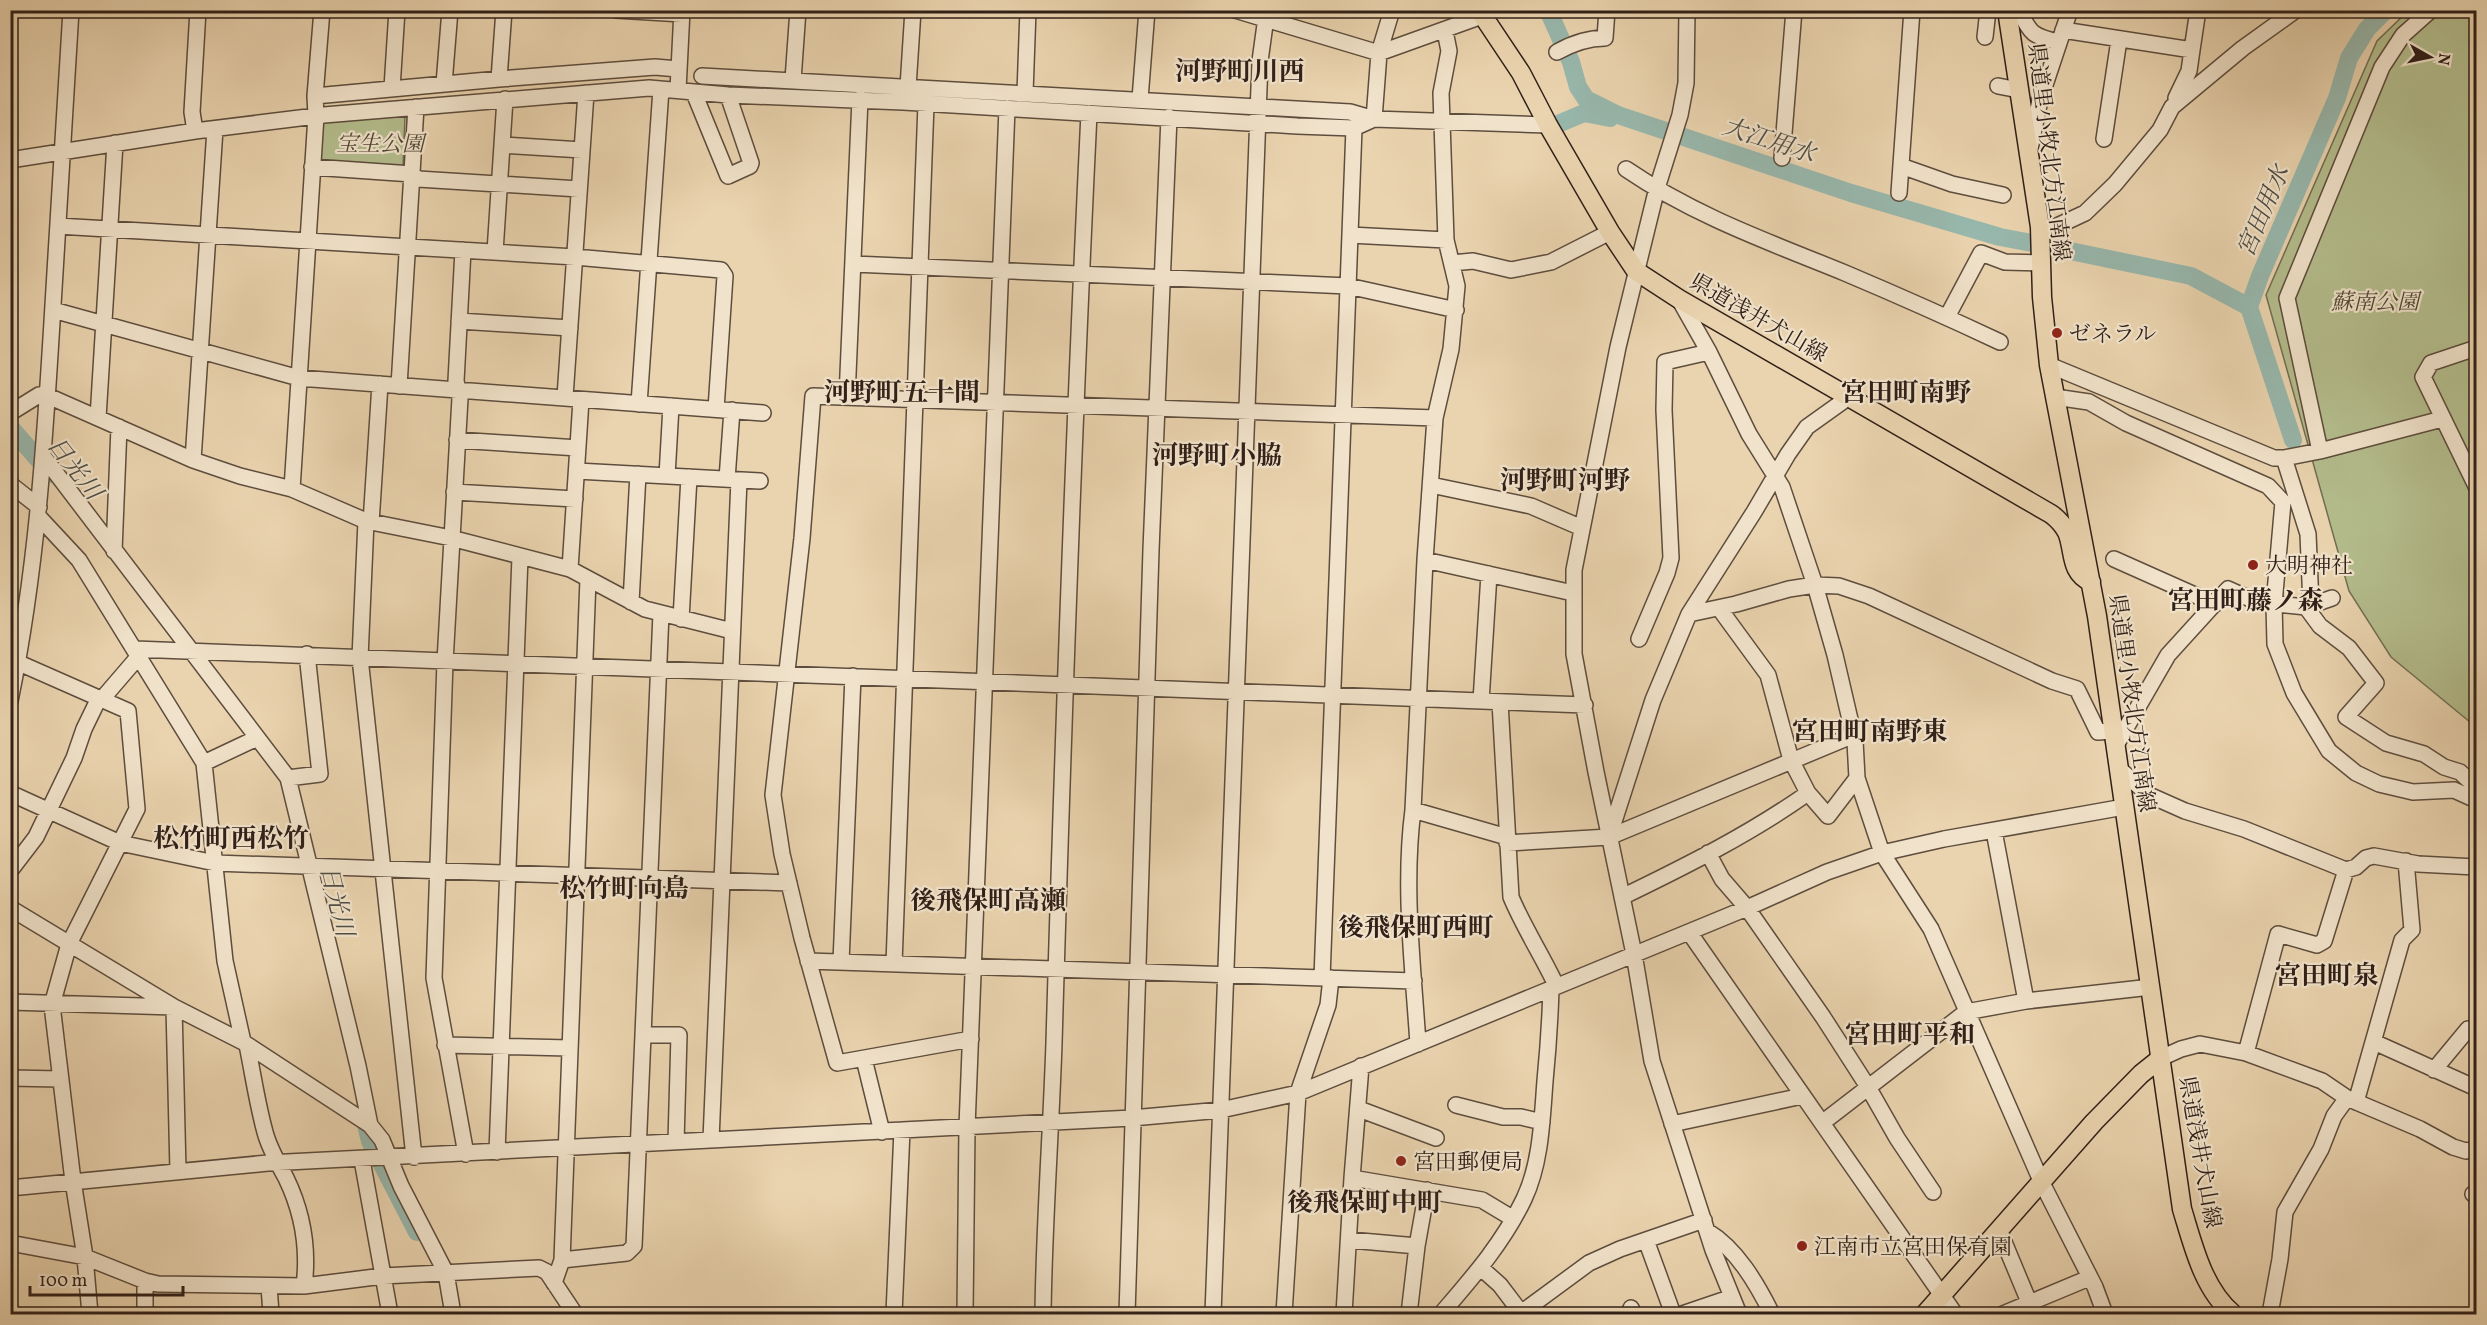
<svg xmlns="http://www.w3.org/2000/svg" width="2487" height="1325" font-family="Vollkorn,'Noto Serif JP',serif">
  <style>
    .green { fill: #b4bd8d; stroke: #726e53; stroke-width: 1.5 }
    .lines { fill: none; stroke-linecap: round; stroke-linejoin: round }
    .river { stroke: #98b8ad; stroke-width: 18 }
    .minor-casing { stroke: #5e4d3e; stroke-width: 18 }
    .major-casing { stroke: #302019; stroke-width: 21 }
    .minor { stroke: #f1e3cb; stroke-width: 15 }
    .major { stroke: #ead4af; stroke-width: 18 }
    .poi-dot { fill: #8f2418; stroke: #f1e3cb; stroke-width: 2 }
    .labels { text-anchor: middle; stroke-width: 4.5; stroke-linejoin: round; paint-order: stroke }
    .park-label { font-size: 22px; font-style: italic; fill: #514736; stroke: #f1e3cb }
    .street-label { font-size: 22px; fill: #302019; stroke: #f1e3cb }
    .poi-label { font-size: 22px; fill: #302019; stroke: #f1e3cb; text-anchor: start }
    .water-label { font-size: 24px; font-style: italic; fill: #4f4e45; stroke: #f1e3cb }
    .quarter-label { font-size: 26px; font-weight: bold; fill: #302019; stroke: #f1e3cb }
  </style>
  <rect width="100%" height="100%" fill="#ead4af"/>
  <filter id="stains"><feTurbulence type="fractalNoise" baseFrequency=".00333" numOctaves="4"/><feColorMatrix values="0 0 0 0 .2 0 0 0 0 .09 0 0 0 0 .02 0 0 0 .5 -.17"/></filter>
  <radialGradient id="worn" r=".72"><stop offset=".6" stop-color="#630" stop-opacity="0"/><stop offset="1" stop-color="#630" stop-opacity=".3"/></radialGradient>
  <path class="green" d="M2408,11H2476V727L2391,657L2349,591L2266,295L2377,41Z
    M405,116L403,168L318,163V123Z"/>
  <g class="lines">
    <path class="river" d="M1548,10L1571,62L1578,87L1586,99L1618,115L1851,193L2000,237L2032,243
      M1558,124L1584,113L1610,118
      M2051,247L2191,276L2249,307
      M10,427L51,474
      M2293,440L2249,307L2260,276L2337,98L2349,58L2367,29L2386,10
      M363,1113L370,1141L417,1232"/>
    <g class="minor-casing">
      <path id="minor" d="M616,10L682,14
        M1235,10L1379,53L1482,16
        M1687,10L1686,83L1680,115L1657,188L1618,347L1574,570V654L1596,772L1634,954L1652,1061L1713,1250L1739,1314
        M2019,10C2030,34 2034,37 2059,42
        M2063,30L2192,50L2198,10
        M1985,37L1988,10
        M1557,52C1573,43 1588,38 1605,38L1607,10
        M702,76L1350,112L1374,119L1548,125
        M499,79L504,10
        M793,80L798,10
        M444,84L450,10
        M1998,86L2019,90
        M908,87L913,10
        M392,88L397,10
        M678,90L682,10
        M694,93L728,176L750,166L751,163L728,95
        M1025,93L1028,10
        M315,96L499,79L655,67L678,69
        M2176,98L2189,71L2192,50
        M1140,99L1147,10
        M1374,119L1379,53L1392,10
        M195,131L192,112L198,10
        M2104,139L2119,40
        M502,145L582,150
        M2030,149L2040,100L2070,10
        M1782,158L1794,10
        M10,160L195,131L324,115L649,88L728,95L903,102L1297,126L1354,128L1374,119
        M1901,166L1952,184L2003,195
        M312,167L412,174L418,179L579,189
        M1626,169C1695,216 1769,242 1845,273C1897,295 1949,318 2000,342
        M1899,193L1912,10
        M58,226L575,257L721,270L725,276L716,409
        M2040,234L2085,213L2115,184L2160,130L2172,107L2243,48L2296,10
        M1350,235L1446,240
        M463,250L456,381L460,398L445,662L434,978L466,1154
        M495,252L505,99
        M1452,263L1473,261L1511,270L1551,262L1610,232
        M854,264L1348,286L1456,310
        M1679,299L1709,352L1749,434L1782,487L1815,585L1835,655L1855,741L1857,778L1882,853L1931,929L2042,1183L2095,1287L2105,1314
        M53,310L299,378L763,413
        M1947,317L1981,253L2005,262L2041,263
        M459,321L570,328
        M2476,348L2431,363L2423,377L2476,486
        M2049,365L2274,458H2284L2320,451L2442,419
        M399,386L416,107
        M565,397L586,93
        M847,397L860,99
        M2055,397L2089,402L2126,423L2268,486L2283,502L2274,604L2275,644L2294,693L2329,751L2356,773L2379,784L2413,792L2454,790L2476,800
        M639,404L661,89
        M10,413L39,395L48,396L193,460L240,476L292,489L366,521L451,538L570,569L645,609L732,631
        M98,418L115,143
        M457,440L578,448
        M2320,451L2287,298L2382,67L2403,35L2431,10
        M43,456L288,778L358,1066L370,1125
        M2284,458L2308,534L2311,605
        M193,460L215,129
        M577,471L760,481
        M667,476L671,406
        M727,479L732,410
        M10,484L39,507
        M1431,485L1531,506L1582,528
        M292,489L316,116L315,96L322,10
        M454,492L575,499
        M38,516L79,560L204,763L225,961L243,1042
        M366,521L360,658L414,1157
        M371,523L380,384
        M114,551L119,427
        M2114,559L2215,604
        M1425,560L1573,593
        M570,569L581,400
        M631,602L638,474
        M2306,607L2320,626L2349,648L2376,683L2346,717L2386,743L2424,754L2444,767L2460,772L2476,787
        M1719,608L1768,675L1791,760L1808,793L1828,816L1857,778
        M1689,614L1736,604L1789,589L1815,585L1839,586L1869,596L2052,681L2077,689L2098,732L2112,731
        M681,619L689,477
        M1639,639L1667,573L1671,558L1664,410L1665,362L1709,352
        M135,649L1585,705
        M10,659L128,711L137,809L69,944L52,1005L73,1181L85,1257L90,1314
        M102,699L139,656
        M10,701C37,569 45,440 53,305C59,207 65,109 71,10
        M1481,701L1489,574
        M1500,702L1511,897C1523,926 1540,952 1554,981L1555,987
        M2115,747L2168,655L2228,589L2257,602L2306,607L2332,598
        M204,763L257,738
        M2118,768L2149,795L2185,811L2244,829L2346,870L2356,867L2366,858L2374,856L2418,864L2476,867
        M288,778L320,774L307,654
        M10,793L120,843L215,863L789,883
        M1413,810L1507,837
        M1994,831L2026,1001
        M1610,834L1653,700L1689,614L1754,512L1788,454L1807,427L1849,397
        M1507,843L1609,837L1854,735
        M1708,853L1722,879L1747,908L1823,1017L1868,1087L1897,1138L1933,1192
        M10,871L36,837L74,758L84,729L99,698
        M1622,897C1686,866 1750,834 1808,793
        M10,908L174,1007L243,1042L370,1125L382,1140L401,1186L446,1273L453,1314
        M1689,932L1955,1314
        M808,961L1414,981
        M841,962L853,676
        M894,964L926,104
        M1322,978L1354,128
        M10,1002L174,1007L178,1171
        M643,1035H679L676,1142
        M971,1039L837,1063L802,938L782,854L773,795L802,538L813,396L1435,418
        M2374,1042L2476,1088
        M1418,1044C1413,966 1403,887 1413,810L1425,560L1435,418L1451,349L1457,286L1446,240L1441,93L1449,51L1445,31
        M247,1045C253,1074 257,1103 265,1132C269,1148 278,1163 286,1178C303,1213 309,1247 304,1286
        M445,1045L569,1048
        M2246,1053L2278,934L2317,945L2324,941L2346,870
        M2161,1058L2181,1049L2200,1044L2246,1053L2322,1081L2347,1098L2420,1129L2453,1147L2466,1151L2476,1149
        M864,1059L882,1132
        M2434,1070L2468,1029
        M10,1078L60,1079
        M2356,1102L2402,940L2412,930L2406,861
        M1456,1105L1503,1117H1521L1542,1122
        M1359,1109L1436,1138
        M1822,1123L1966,1012L2026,1001L2151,987
        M1672,1124L1802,1096
        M711,1140L739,480
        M497,1152L520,557
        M362,1160L390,1314
        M1352,1178L1482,1200L1512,1218
        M10,1188L268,1163L1132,1118L1221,1110L1298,1093L1747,908L1827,872L1882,853L1944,839L2124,807
        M2473,1194L2476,1196
        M1999,1230L2034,1314
        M1707,1231C1737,1249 1757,1284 1772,1314
        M1350,1240L1417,1246
        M1646,1240L1673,1314
        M10,1243L85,1257L145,1281L158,1284L304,1286L383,1276L539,1268L547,1272L575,1314
        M562,1260L627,1253L634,1246L661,613
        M1481,1268L1500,1285L1522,1314
        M145,1281V1314
        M554,1283L562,1260L588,579
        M269,1286L271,1314
        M1631,1308L1634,1314
        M1521,1313L1589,1263L1620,1249L1704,1220
        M894,1314L902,1130
        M965,1314L967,1127L1007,108
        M1043,1314C1044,1224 1051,1133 1054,1043C1063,733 1074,423 1089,113
        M1127,1314L1151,550L1169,117
        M1213,1314L1260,61L1267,10
        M1284,1314L1298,1093L1328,1005L1331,978
        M1344,1314L1352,1178L1361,1066
        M1409,1314L1417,1246L1427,1190
        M1441,1314C1472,1278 1503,1243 1524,1199C1541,1163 1542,1120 1545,1081C1548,1051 1550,1020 1551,989
        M1682,1314L1732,1297
        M2003,1314L2089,1278
        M2270,1314L2280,1259L2285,1212L2321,1149L2334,1116L2347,1098"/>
    </g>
    <g class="major-casing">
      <path id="major" d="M1479,10L1521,73L1548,125L1610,232L1636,271L1679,299L2051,514C2058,519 2063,525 2067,532C2075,551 2069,572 2091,582
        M2007,10L2040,227L2042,297L2049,365L2097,616L2182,1209C2193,1245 2203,1289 2233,1314
        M1925,1314L2094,1122L2141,1074L2161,1058"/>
    </g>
    <use href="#minor" class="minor"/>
    <use href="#major" class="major"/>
  </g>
  <g class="poi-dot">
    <circle cx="2057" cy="333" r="6"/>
    <circle cx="2253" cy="565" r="6"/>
    <circle cx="1401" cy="1161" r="6"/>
    <circle cx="1802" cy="1246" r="6"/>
  </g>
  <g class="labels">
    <g class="park-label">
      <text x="380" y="151">宝生公園</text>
      <text x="2375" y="309">蘇南公園</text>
    </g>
    <g class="street-label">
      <text transform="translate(2050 152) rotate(83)" y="8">県道里小牧北方江南線</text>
      <text transform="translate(1759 317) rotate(30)" y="8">県道浅井犬山線</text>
      <text transform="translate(2133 703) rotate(82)" y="8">県道里小牧北方江南線</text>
      <text transform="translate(2201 1152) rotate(80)" y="8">県道浅井犬山線</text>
    </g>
    <g class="poi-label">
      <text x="2069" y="341">ゼネラル</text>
      <text x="2265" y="573">大明神社</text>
      <text x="1413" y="1169">宮田郵便局</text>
      <text x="1814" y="1254">江南市立宮田保育園</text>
    </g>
    <g class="water-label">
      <text transform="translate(1769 140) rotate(18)" y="8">大江用水</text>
      <text transform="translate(2263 211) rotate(-67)" y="8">宮田用水</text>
      <text transform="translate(75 468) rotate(52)" y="8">日光川</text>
      <text transform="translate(337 901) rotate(76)" y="8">日光川</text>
    </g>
    <g class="quarter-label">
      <text x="1240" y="80">河野町川西</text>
      <text x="902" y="401">河野町五十間</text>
      <text x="1906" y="401">宮田町南野</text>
      <text x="1217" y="464">河野町小脇</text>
      <text x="1565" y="489">河野町河野</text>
      <text x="2246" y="609">宮田町藤ノ森</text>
      <text x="1870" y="740">宮田町南野東</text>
      <text x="231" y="847">松竹町西松竹</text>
      <text x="624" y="897">松竹町向島</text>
      <text x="988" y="909">後飛保町高瀬</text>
      <text x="1416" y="936">後飛保町西町</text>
      <text x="2327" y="984">宮田町泉</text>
      <text x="1910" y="1043">宮田町平和</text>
      <text x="1365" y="1211">後飛保町中町</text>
    </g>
  </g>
  <rect width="2487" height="1325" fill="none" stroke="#ead4af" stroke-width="36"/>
  <rect x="12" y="12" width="2463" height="1301" fill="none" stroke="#302019" stroke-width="3"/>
  <rect x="18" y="18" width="2451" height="1289" fill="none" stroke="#302019" stroke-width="1.5"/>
  <g transform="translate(2430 57) rotate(99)" stroke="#f1e3cb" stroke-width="4.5" paint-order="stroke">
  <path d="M0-4.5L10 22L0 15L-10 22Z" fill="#302019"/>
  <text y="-9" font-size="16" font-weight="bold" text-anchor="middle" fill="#302019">N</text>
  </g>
  <path d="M30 1286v9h153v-9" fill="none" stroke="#302019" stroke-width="3"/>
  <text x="39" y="1286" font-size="18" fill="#302019" stroke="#f1e3cb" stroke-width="4.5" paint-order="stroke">100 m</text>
  <rect width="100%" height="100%" filter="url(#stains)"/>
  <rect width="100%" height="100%" fill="url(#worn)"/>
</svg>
